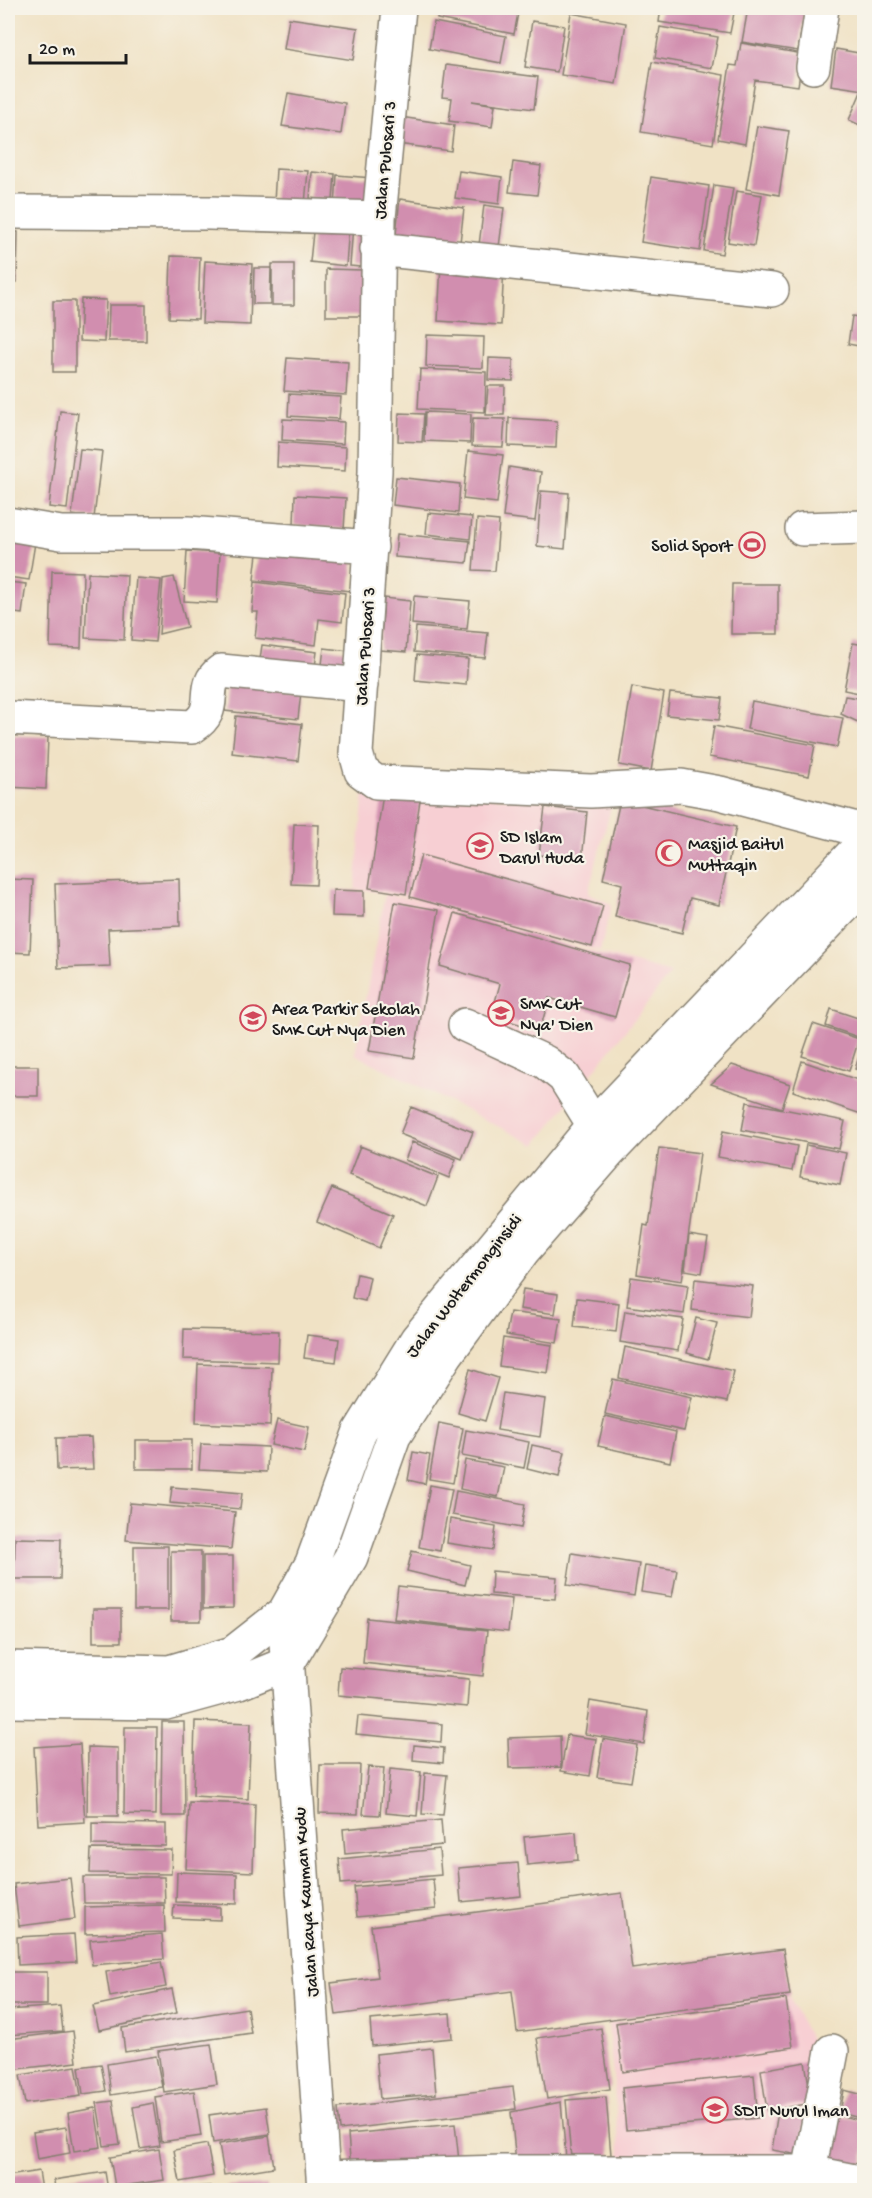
<svg xmlns="http://www.w3.org/2000/svg" width="872" height="2198" font-family="'Gochi Hand',sans-serif">
  <style>
    .built { fill: #f7cfd3 }
    .building { fill: #d18eaf }
    .lines { fill: none; stroke-linecap: round; stroke-linejoin: round }
    .minor-casing { stroke: #867f70; stroke-width: 36 }
    .major-casing { stroke: #867f70; stroke-width: 36 }
    .minor { stroke: #fff; stroke-width: 33 }
    .major { stroke: #fff; stroke-width: 33 }
    .labels { text-anchor: middle; stroke-width: 4.5; stroke-linejoin: round; paint-order: stroke }
    .street-label { font-size: 18px; fill: #1c1c1c; stroke: #f7f3e8 }
    .poi-label { font-size: 18px; fill: #1c1c1c; stroke: #f7f3e8; text-anchor: start }
  </style>
  <rect width="100%" height="100%" fill="#f7f3e8"/>
  <filter id="ink" filterUnits="userSpaceOnUse"><feTurbulence type="fractalNoise" baseFrequency=".0167" numOctaves="2"/><feDisplacementMap in="SourceGraphic" scale="12" xChannelSelector="R" yChannelSelector="G"/><feConvolveMatrix kernelMatrix="1 2 1 2 8 2 1 2 1" color-interpolation-filters="sRGB"/></filter>
  <filter id="wash" filterUnits="userSpaceOnUse"><feTurbulence type="fractalNoise" baseFrequency=".008" numOctaves="4" result="noise"/><feDisplacementMap in="SourceGraphic" scale="24" xChannelSelector="R" yChannelSelector="G"/><feGaussianBlur stdDeviation="1.35" result="paint"/><feColorMatrix in="noise" values="0 0 0 0 0 0 0 0 0 0 0 0 0 0 0 0 0 1.4 0 .05"/><feComposite in="paint" operator="in"/></filter>
  <g filter="url(#wash)">
    <rect width="100%" height="100%" fill="#f0e2c5"/>
    <path class="built" d="M364,791L612,804L588,893L612,904L600,951L476,917L569,945L671,973L535,1145L355,1054L385,894L427,902L404,896L355,889Z
      M789,1996L822,2064L806,2156L621,2163L608,2023Z"/>
    <g id="blocks">
      <path class="building" d="M439,8H519L514,34L437,19Z
        M661,8H735L730,33L659,22Z
        M748,8H805L798,51L742,42Z
        M571,13L626,23L616,84L561,75Z
        M289,18L358,28L353,60L284,49Z
        M532,21L564,26L557,72L525,67Z
        M434,22L506,36L501,63L429,49Z
        M660,27L718,37L712,68L655,58Z
        M741,43L803,54L798,86L755,80L745,144L718,139L730,65L737,66Z
        M836,49L864,54V90L831,85Z
        M652,62L724,75L713,144L641,132Z
        M446,65L538,77L534,109L472,101L495,105L492,127L449,121L452,98L442,97Z
        M861,92L864,93V127L849,120Z
        M288,93L345,103L341,134L282,126Z
        M400,117L454,125L451,151L397,144Z
        M757,126L789,131L779,195L746,189Z
        M513,162L541,166L537,195L509,192Z
        M276,169L308,171L305,204L274,202Z
        M459,171L502,177L499,204L455,198Z
        M312,172L335,174L333,200L310,198Z
        M337,175L372,178L370,210L335,207Z
        M651,177L709,186L700,251L641,242Z
        M863,180L864,181V203L860,202Z
        M714,185L733,188L722,254L704,251Z
        M736,191L762,195L754,246L728,242Z
        M400,199L464,208L459,251L395,243Z
        M484,205L504,208L499,247L479,245Z
        M314,222L349,225L346,266L310,262Z
        M353,225L374,227L371,268L350,266Z
        M8,231L18,232L17,282H8Z
        M171,256L200,257L198,319L169,318Z
        M205,261L252,264L250,325L202,323Z
        M441,263L504,266L501,325L438,321Z
        M272,264H294V305H272Z
        M254,268H271L270,304H253Z
        M326,269L363,270L362,316H326Z
        M81,299L106,300L104,342L79,341Z
        M53,301H75V372H53Z
        M109,305H146V341H108Z
        M852,316L864,318V347L848,344Z
        M427,335L484,337L483,368L426,366Z
        M287,358L348,362L346,395L284,391Z
        M489,358L513,359V381L488,380Z
        M420,369L486,372L485,412L418,409Z
        M488,386H505L504,415H486Z
        M289,394L341,397L339,419L288,416Z
        M60,411L78,413L67,509L49,507Z
        M425,412L471,414L470,443L424,441Z
        M399,413L424,414L422,442L398,441Z
        M473,418L505,419L503,447L472,446Z
        M509,418L557,421L556,448L508,446Z
        M283,419L344,422L343,444L282,440Z
        M278,442L346,447L345,471L277,467Z
        M80,449L102,451L94,518L72,515Z
        M468,451L503,455L497,503L463,499Z
        M509,467L541,472L535,521L503,517Z
        M396,477L460,484L458,513L393,505Z
        M541,491L569,493L565,549L537,546Z
        M295,495L346,498L344,529L294,525Z
        M428,513L472,517L470,539L426,534Z
        M477,519L499,521L495,571L473,570Z
        M397,534L470,541L467,563L395,557Z
        M8,539L35,543L29,580L8,577Z
        M258,545L354,557L350,591L254,580Z
        M187,551L220,553L217,603L184,601Z
        M52,571L83,572L81,648L50,647Z
        M88,573L127,575L124,640L85,638Z
        M174,577L187,627L159,634L163,579Z
        M136,578L161,580L155,642L131,640Z
        M8,582L26,584L22,614L8,612Z
        M255,582L345,593L342,622L319,619L316,645L255,638L258,612H252Z
        M732,584H778V634H731Z
        M414,596L470,601L467,629L412,624Z
        M384,598L410,601L406,652L380,650Z
        M416,627L488,633L485,658L414,652Z
        M853,643L864,645V694L844,690Z
        M262,645L317,652L314,674L259,667Z
        M324,648L349,651L346,676L321,673Z
        M417,655L468,659L466,685L415,680Z
        M228,683L301,692L298,719L225,711Z
        M632,687L664,693L651,771L619,765Z
        M670,693L722,698L719,720L667,715Z
        M845,696L864,699V725L841,714Z
        M752,701L843,718L837,747L747,729Z
        M236,716L302,724L298,761L232,753Z
        M714,726L815,745L809,776L709,757Z
        M8,735L48,737L46,789L8,787Z
        M383,794L420,800L406,894L369,888Z
        M620,800L736,827L719,905L690,898L682,933L615,917L622,884L603,879Z
        M545,807L587,812L582,860L539,855Z
        M294,824L319,825L316,885L291,884Z
        M421,855L603,906L592,947L410,897Z
        M8,879L33,880L30,953L8,952Z
        M179,879L180,926L108,929L110,966L58,968L55,884Z
        M333,890L364,891V917L332,916Z
        M395,902L439,910L414,1058L369,1051Z
        M455,913L630,965L615,1017L549,998L540,1030L491,1016L500,984L440,966Z
        M831,1009L864,1020V1039L826,1026Z
        M813,1024L859,1039L849,1071L802,1056Z
        M864,1041V1072L855,1069Z
        M802,1061L864,1082V1115L793,1091Z
        M732,1065L790,1084L782,1108L711,1084Z
        M8,1066H38V1096H8Z
        M747,1102L845,1121L839,1149L742,1130Z
        M411,1107L473,1132L462,1159L400,1134Z
        M723,1131L797,1146L792,1171L718,1157Z
        M412,1142L456,1159L449,1178L405,1160Z
        M806,1145L846,1153L840,1185L800,1177Z
        M360,1146L438,1177L427,1206L349,1175Z
        M659,1148L700,1153L682,1281L637,1274L644,1225L648,1226Z
        M332,1188L393,1214L379,1248L317,1222Z
        M689,1235L708,1238L702,1273L685,1270Z
        M357,1274L370,1277L365,1301L352,1298Z
        M631,1277L688,1285L684,1314L627,1306Z
        M695,1279L753,1286L749,1317L692,1310Z
        M523,1289L558,1294L555,1314L520,1309Z
        M577,1298L619,1303L616,1332L574,1327Z
        M625,1311L683,1319L678,1351L620,1342Z
        M510,1312L561,1319L557,1343L506,1335Z
        M696,1318L717,1323L708,1359L687,1353Z
        M184,1329L279,1331L278,1362L183,1359Z
        M307,1335L339,1339L336,1362L304,1358Z
        M503,1338L552,1345L548,1373L499,1366Z
        M625,1347L734,1371L727,1402L619,1378Z
        M198,1364L272,1367L270,1426L196,1423Z
        M470,1369L498,1378L485,1421L458,1413Z
        M613,1379L692,1397L684,1431L605,1414Z
        M503,1393L545,1399L540,1437L497,1430Z
        M605,1416L676,1432L670,1462L598,1446Z
        M277,1420L309,1427L304,1452L271,1445Z
        M439,1423L463,1428L453,1483L429,1479Z
        M466,1430L529,1442L524,1468L462,1456Z
        M91,1437L93,1469L57,1470L56,1438Z
        M136,1440H192V1469H136Z
        M201,1444L268,1447L267,1472L199,1469Z
        M532,1445L565,1452L559,1477L527,1469Z
        M413,1452L430,1455L425,1484L408,1480Z
        M465,1460L504,1467L498,1497L460,1489Z
        M430,1485L452,1489L440,1551L419,1547Z
        M172,1487L242,1493L240,1509L170,1503Z
        M456,1491L525,1504L521,1528L452,1515Z
        M130,1503L235,1512L231,1549L126,1540Z
        M450,1519L496,1527L493,1550L447,1543Z
        M15,1538L61,1539L60,1579H14Z
        M134,1546H168V1610H134Z
        M171,1551H201V1621H171Z
        M412,1551L470,1565L465,1585L407,1571Z
        M572,1553L639,1564L634,1596L567,1585Z
        M203,1556H233V1608L203,1609Z
        M645,1565L677,1570L672,1597L641,1592Z
        M492,1571L557,1577L555,1599L491,1594Z
        M398,1586L512,1599L508,1632L394,1619Z
        M93,1609H121V1642H93Z
        M367,1618L487,1631L483,1676L363,1663Z
        M340,1667L469,1679L467,1707L338,1695Z
        M590,1701L648,1711L644,1744L585,1734Z
        M358,1716L442,1724L441,1742L356,1734Z
        M195,1721L251,1723L248,1799L193,1796Z
        M162,1722H184L185,1816H161Z
        M125,1727H157L156,1815L124,1814Z
        M567,1735L596,1739L590,1776L561,1771Z
        M560,1736L561,1767L509,1768L508,1738Z
        M603,1739L637,1745L631,1782L597,1777Z
        M80,1744L85,1822L38,1825L34,1747Z
        M414,1745L444,1748L443,1763L413,1760Z
        M88,1747L118,1748V1816H87Z
        M320,1765H360L358,1814L319,1813Z
        M368,1767L384,1768L380,1815L363,1814Z
        M390,1769L421,1772L417,1816L386,1813Z
        M425,1773L447,1775L443,1815L422,1814Z
        M189,1802L255,1804L253,1872L186,1869Z
        M441,1820L443,1845L345,1854L343,1829Z
        M92,1823L166,1824V1846L92,1845Z
        M576,1832L578,1860L527,1865L524,1837Z
        M91,1849L172,1850L171,1874L90,1873Z
        M439,1849L441,1875L341,1884L339,1859Z
        M518,1863L521,1896L461,1902L458,1868Z
        M177,1872L237,1874V1904L176,1902Z
        M83,1877H164L165,1903H84Z
        M70,1878L75,1919L19,1926L14,1884Z
        M433,1879L436,1909L357,1917L354,1887Z
        M622,1893L632,1969L783,1949L790,1995L517,2032L512,1991L336,2015L331,1983L378,1977L371,1926Z
        M164,1905L165,1932L85,1934V1907Z
        M174,1905L220,1907V1920L173,1918Z
        M74,1934L76,1962L18,1965L17,1937Z
        M162,1934L164,1959L92,1965L90,1940Z
        M161,1962L166,1987L110,1997L106,1972Z
        M8,1972H47V2005H8Z
        M172,1989L177,2013L99,2030L93,2006Z
        M786,1999L793,2047L623,2072L616,2023Z
        M60,2006L63,2031L8,2035V2010Z
        M247,2008L251,2033L125,2052L122,2028Z
        M450,2013L452,2038L372,2046L370,2020Z
        M601,2028L610,2089L547,2099L537,2038Z
        M73,2031L77,2062L10,2070L8,2039Z
        M211,2044L217,2084L164,2092L158,2051Z
        M432,2048L436,2094L380,2099L376,2054Z
        M156,2056L162,2087L111,2095L107,2064Z
        M805,2062L812,2103L767,2111L761,2070Z
        M101,2064L106,2091L83,2094L79,2067Z
        M76,2066L81,2096L25,2104L20,2075Z
        M754,2075L758,2118L626,2130L622,2088Z
        M513,2087L516,2109L340,2130L338,2108Z
        M844,2090L864,2095V2119L840,2113Z
        M194,2091L201,2136L161,2142L155,2097Z
        M606,2097L611,2155L571,2158L566,2100Z
        M113,2101L120,2144L104,2146L97,2103Z
        M561,2102L566,2159L516,2163L511,2112Z
        M153,2103L160,2146L140,2149L133,2107Z
        M266,2107L270,2134L213,2143L209,2115Z
        M95,2108L101,2147L74,2151L68,2113Z
        M778,2111L806,2116L799,2155L772,2150Z
        M833,2114L864,2121V2171L824,2162Z
        M455,2124L459,2161L351,2171L348,2134Z
        M66,2127L70,2153L37,2159L33,2132Z
        M269,2136L274,2167L224,2175L219,2144Z
        M207,2144L213,2176L180,2182L174,2150Z
        M159,2149L164,2180L115,2187L110,2157Z
        M39,2171L42,2190H8V2176Z
        M105,2172L108,2190H55L54,2180Z
        M267,2185V2190H226V2187Z
        M210,2186V2190H155V2189Z"/>
    </g>
  </g>
  <g filter="url(#ink)">
    <use href="#blocks" fill-opacity="0" stroke="#867f70" stroke-width="1.5"/>
    <g class="lines">
      <g class="minor-casing">
        <path id="minor" d="M399,8L379,218L375,472L356,753L361,771L376,782L591,791L681,786L720,793L864,831
          M813,67L822,8
          M8,212L209,213L379,218
          M377,249L772,290
          M8,524L61,533H188L371,547
          M802,529L864,527
          M8,718L192,727C222,709 198,687 221,671L361,685
          M465,1025L545,1062L564,1077L608,1148
          M284,1613L324,2190
          M809,2172L832,2051
          M324,2177L502,2172H809L864,2183"/>
      </g>
      <g class="major-casing">
        <path id="major" d="M8,1668L169,1672L233,1653L284,1613L312,1563L360,1431L417,1339L594,1125L864,842
          M8,1701L166,1703L239,1683L288,1663L351,1557L394,1436L446,1355L523,1251L610,1151L864,886"/>
      </g>
      <use href="#minor" class="minor"/>
      <use href="#major" class="major"/>
    </g>
  </g>
  <defs>
    <g id="stadium-ring" transform="scale(1.35)"><circle r="9.5" fill="#f7f3e8" stroke="#d1495b" stroke-width="1.5"/><path d="M0-5a6.5 5 0 1 0 0 10a6.5 5 0 1 0 0-10ZM-3.5-1.8h7v3.6h-7Z" fill="#d1495b"/></g>
    <g id="school-ring" transform="scale(1.35)"><circle r="9.5" fill="#f7f3e8" stroke="#d1495b" stroke-width="1.5"/><path d="M0-5L7-2L0 1L-7-2ZM-4 1L0 2.5L4 1V4Q0 6-4 4Z" fill="#d1495b"/></g>
    <g id="mosque-ring" transform="scale(1.35)"><circle r="9.5" fill="#f7f3e8" stroke="#d1495b" stroke-width="1.5"/><path d="M3.5-4.9A6 6 0 1 0 3.5 4.9A5 5 0 1 1 3.5-4.9Z" fill="#d1495b"/></g>
  </defs>
  <g fill-rule="evenodd">
    <use href="#stadium-ring" x="752" y="545"/>
    <use href="#school-ring" x="480" y="846"/>
    <use href="#mosque-ring" x="669" y="853"/>
    <use href="#school-ring" x="501" y="1013"/>
    <use href="#school-ring" x="253" y="1018"/>
    <use href="#school-ring" x="715" y="2110"/>
  </g>
  <g class="labels">
    <g class="street-label">
      <text transform="translate(384 160) rotate(-85)" y="6">Jalan Pulosari 3</text>
      <text transform="translate(364 646) rotate(-86)" y="6">Jalan Pulosari 3</text>
      <text transform="translate(463 1285) rotate(-52)" y="6">Jalan Woltermonginsidi</text>
      <text transform="translate(305 1902) rotate(-94)" y="6">Jalan Raya Kauman Kudu</text>
    </g>
    <g class="poi-label">
      <text x="732" y="551" text-anchor="end">Solid Sport</text>
      <text x="500" y="842">SD Islam<tspan x="500" dy="21">Darul Huda</tspan></text>
      <text x="688" y="849">Masjid Baitul<tspan x="688" dy="21">Muttaqin</tspan></text>
      <text x="520" y="1009">SMK Cut<tspan x="520" dy="21">Nya' Dien</tspan></text>
      <text x="272" y="1014">Area Parkir Sekolah<tspan x="272" dy="21">SMK Cut Nya Dien</tspan></text>
      <text x="734" y="2116">SDIT Nurul Iman</text>
    </g>
  </g>
  <rect width="872" height="2198" fill="none" stroke="#f7f3e8" stroke-width="30"/>
  <path d="M30 54v9h96v-9" fill="none" stroke="#1c1c1c" stroke-width="3"/>
  <text x="39" y="54" font-size="18" fill="#1c1c1c" stroke="#f7f3e8" stroke-width="4.5" paint-order="stroke">20 m</text>
</svg>
